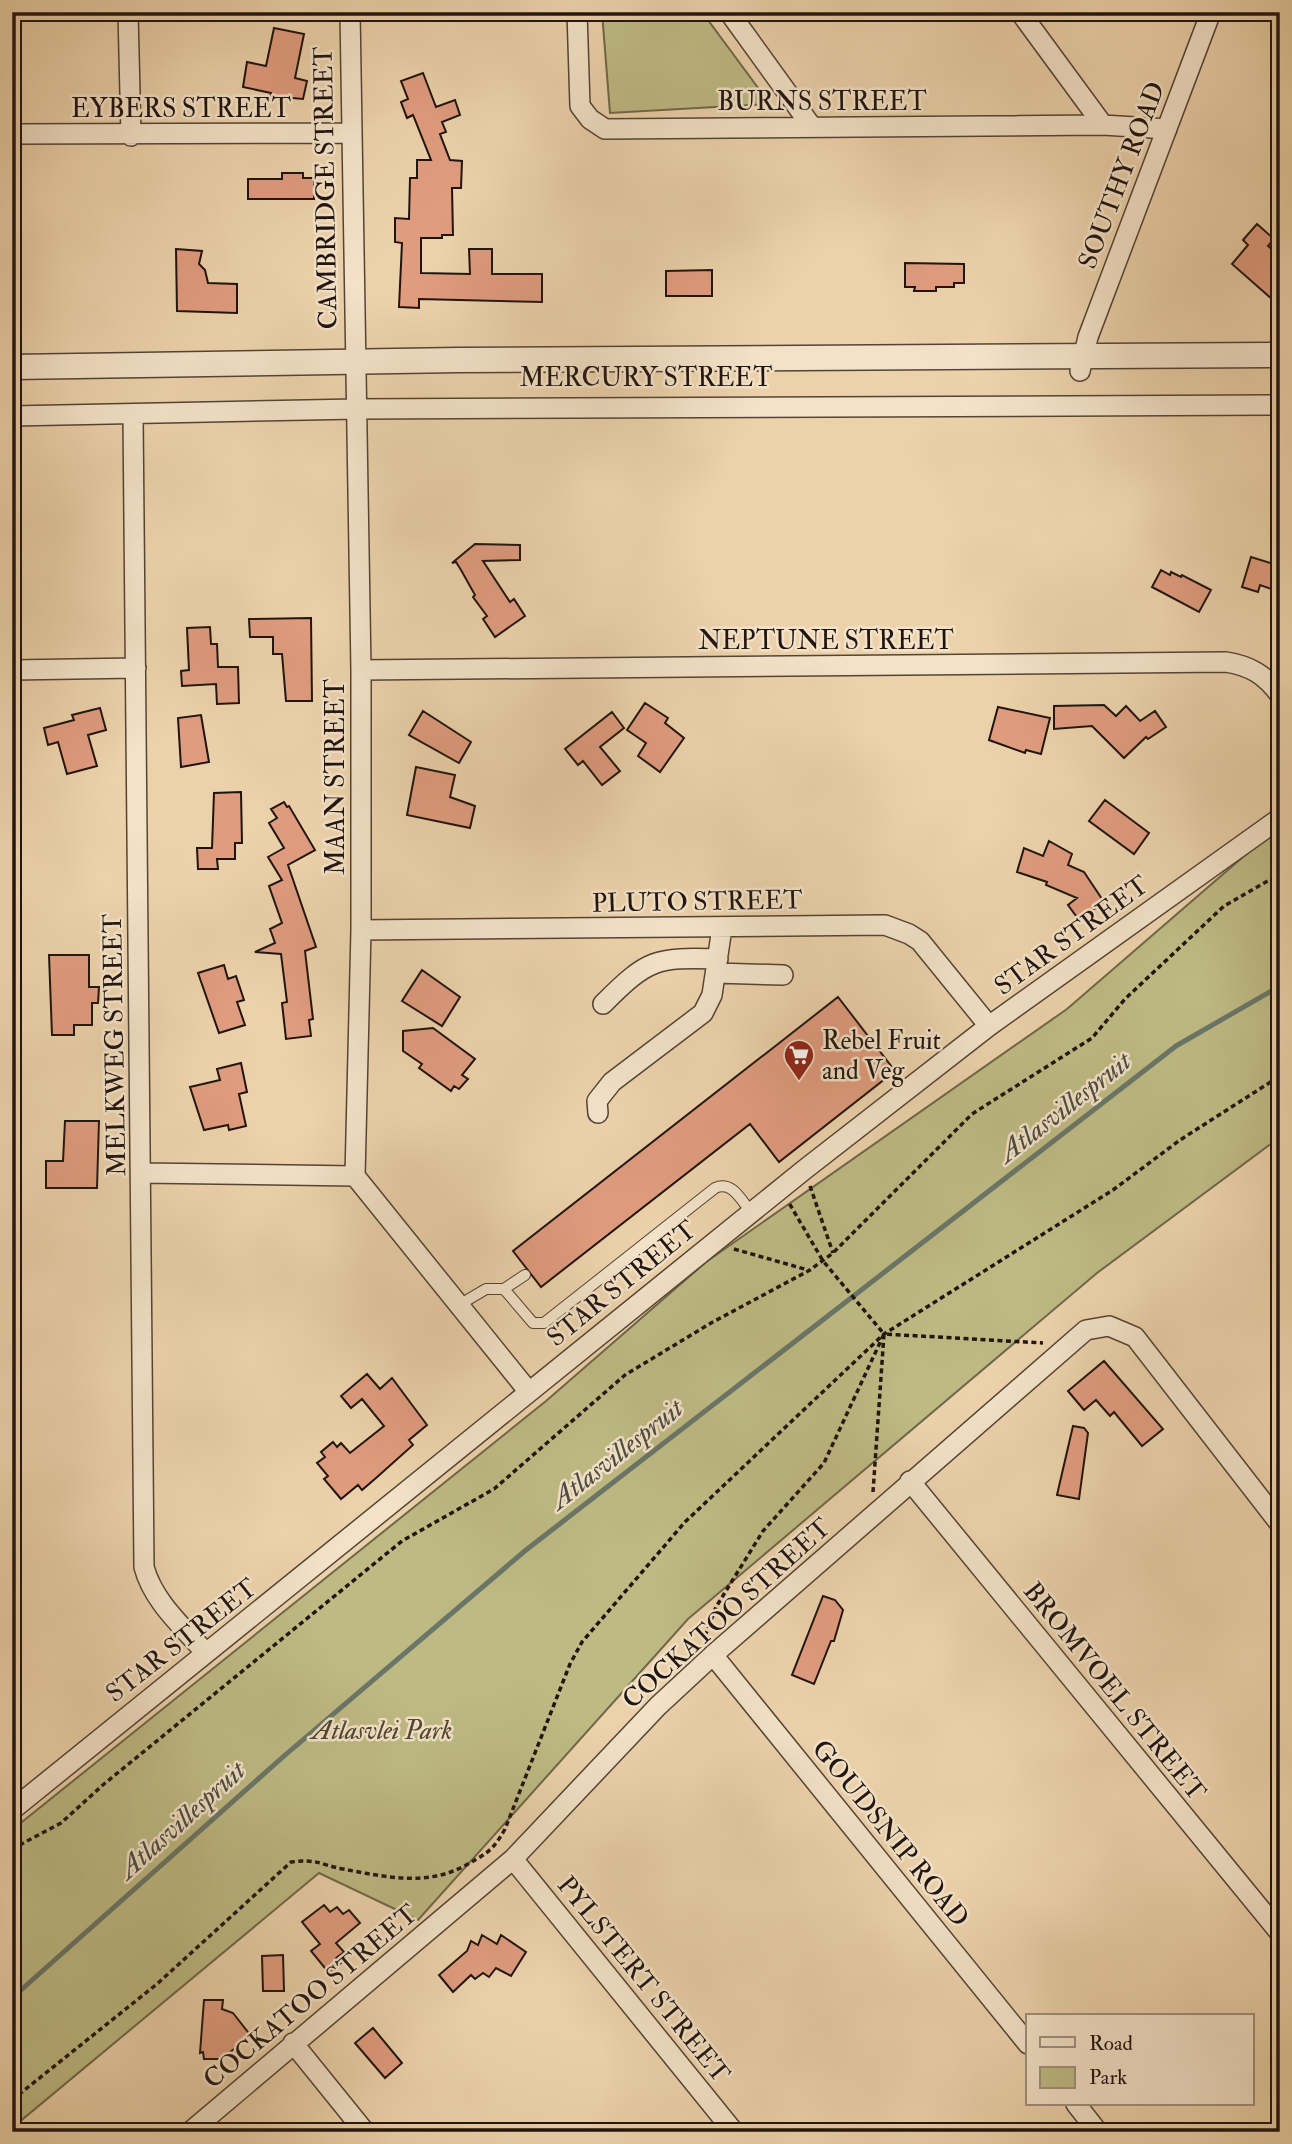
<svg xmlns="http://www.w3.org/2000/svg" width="1292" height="2144" font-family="'IM FELL Double Pica',serif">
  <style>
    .green { fill: #beba84; stroke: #6f674a; stroke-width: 2 }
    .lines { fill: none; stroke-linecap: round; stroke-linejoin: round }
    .stream { stroke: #697668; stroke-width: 5 }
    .building { fill: #e09c7f; stroke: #20140f; stroke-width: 2 }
    .service-casing { stroke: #534436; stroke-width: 12 }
    .minor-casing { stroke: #534436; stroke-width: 22 }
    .tertiary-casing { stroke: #534436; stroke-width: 27 }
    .path { stroke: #20140f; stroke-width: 3.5; stroke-dasharray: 5 3.5; stroke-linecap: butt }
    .service { stroke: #f3e2c8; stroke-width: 10 }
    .minor { stroke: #f3e2c8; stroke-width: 19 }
    .tertiary { stroke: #f3e2c8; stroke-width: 24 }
    .labels { text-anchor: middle; stroke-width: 5; stroke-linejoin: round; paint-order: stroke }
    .street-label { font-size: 26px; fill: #20140f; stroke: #f3e2c8 }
    .poi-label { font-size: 26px; fill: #20140f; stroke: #f3e2c8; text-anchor: start }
    .park-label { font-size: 26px; font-style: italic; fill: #4f4632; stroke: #f3e2c8 }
    .water-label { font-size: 28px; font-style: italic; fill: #4b4d43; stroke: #f3e2c8 }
  </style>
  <rect width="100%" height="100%" fill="#ecd2ab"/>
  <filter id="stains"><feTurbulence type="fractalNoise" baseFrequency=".00286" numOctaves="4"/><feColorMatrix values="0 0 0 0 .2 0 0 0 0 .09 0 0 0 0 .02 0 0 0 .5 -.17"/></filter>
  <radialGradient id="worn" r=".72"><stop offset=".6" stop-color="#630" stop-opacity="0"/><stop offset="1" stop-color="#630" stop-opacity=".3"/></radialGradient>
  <path class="green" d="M602,12H702L770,104L610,113Z
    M1280,825V1137L1097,1273L688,1619L418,1920L319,1873L12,2128V1830L546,1401L706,1262L1067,1009Z"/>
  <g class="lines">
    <path class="stream" d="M12,1998L284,1756L526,1550L1176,1046L1280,986"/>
  </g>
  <path class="building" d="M274,28L304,34L295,78L307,81L303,99L270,96L271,93L243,87L247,62L266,66Z
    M423,73L436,107L455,100L460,115L442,122L446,132L440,134L450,160L462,161L461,188H452L453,235H442V238H421V273L470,274L469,249H492V274H542V302L419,299V308L399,307L402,243L395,242V218L409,219L410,178H417V160H431L413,115L407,118L401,102L408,99L401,81Z
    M282,173H303V178H314V199H248V179H282Z
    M1257,224L1274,239L1268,246L1280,256V292L1273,300L1232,264L1248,245L1243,240Z
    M176,249L202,251L199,264L205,270L208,283L237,284V313L177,311Z
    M905,263L964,264V283H954V287H936V291H914L915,287H905Z
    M712,270V296H666V271Z
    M475,544L520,545V560L483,561L510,602L514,599L525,616L495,637L483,619L487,616L473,597L475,595L461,570L456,562L452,563Z
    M1251,557L1280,566V592L1260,585L1258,592L1242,587Z
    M1161,570L1170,575L1171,572L1181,577L1182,575L1211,590L1199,612L1152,587Z
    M311,618L312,701H286L282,654H273V637H250L249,619Z
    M210,627L211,644H217L218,667H238L239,703L217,704L216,684L182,686L181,671L189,670L187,628Z
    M645,703L668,718L665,723L684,738L660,772L638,756L646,743L627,730Z
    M1104,705L1116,716L1126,706L1140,721L1155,711L1166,727L1148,739L1146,737L1124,758L1092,726L1054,729V706Z
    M998,707L1050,718L1041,754L1026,750L1025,753L989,740Z
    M100,708L106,730L88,735L97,766L67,774L58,742L48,745L44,728L74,720L72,715Z
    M423,711L471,742L459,763L409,735Z
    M612,712L624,728L600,747L620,771L602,785L583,761L578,765L565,749Z
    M201,715L209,762L181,767L178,718Z
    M416,767L455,775L450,797L475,806L470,828L407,815Z
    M241,792L242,843H235V859H217L218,869H198L197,848H212L214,793Z
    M1105,800L1149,833L1134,854L1089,821Z
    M284,802L287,807L289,806L315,850L288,865L316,947L305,951L313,1019L309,1020L311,1036L286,1039L282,1003L287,1002L281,954L255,952L275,943L270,929L282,923L269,886L282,880L268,857L284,848L269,823L277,818L271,809Z
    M1049,841L1072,854L1068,865L1084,872L1104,902L1079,920L1068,905L1077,898L1046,885L1047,882L1017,872L1024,848L1043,856Z
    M49,955H89V987H99L98,1003H92V1025H74V1035H52Z
    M224,965L228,979L236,976L244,1000L237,1002L245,1025L219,1033L198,973Z
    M422,970L460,997L442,1026L402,1001Z
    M838,997L895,1071L779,1162L750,1124L541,1287L513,1251Z
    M433,1028L475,1059L462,1075L468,1079L459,1089L454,1086L451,1091L419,1068L422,1064L403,1051V1031Z
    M241,1063L247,1092L239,1094L246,1126L229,1130L228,1125L204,1130L190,1087L220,1080L217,1069Z
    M65,1121H99L97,1188H46V1161H63Z
    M1104,1361L1163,1429L1142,1446L1114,1412L1110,1416L1096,1400L1084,1410L1068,1391Z
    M367,1374L380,1389L392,1378L427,1425L409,1440L413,1445L376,1478L362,1490L358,1485L341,1499L324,1479L328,1476L317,1463L325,1457L321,1452L333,1442L337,1447L341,1443L350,1453L384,1426L362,1399L351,1408L341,1396Z
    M1073,1426L1084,1428L1088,1433L1079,1499L1057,1495Z
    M823,1596L835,1600L843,1610L834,1641H831L814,1684L792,1675Z
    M324,1905L330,1912L337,1907L343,1914L349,1910L360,1923L336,1943L344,1952L336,1958L341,1963L329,1973L311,1951L320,1944L302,1922Z
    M482,1935L497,1944L501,1935L526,1952L511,1976L496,1968L489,1977L483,1973L475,1979L471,1975L453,1992L439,1975L467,1951L471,1941L478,1945Z
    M283,1955L284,1991H263L262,1956Z
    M204,2000H223L222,2009L233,2013L251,2036L221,2059H204L203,2052L200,2053Z
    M373,2028L402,2063L385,2078L355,2043Z"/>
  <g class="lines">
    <g class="service-casing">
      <path id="service" d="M504,1289L525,1275
        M459,1305L486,1289H504L533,1323H544L715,1188C732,1180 741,1200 751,1212"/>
    </g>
    <g class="minor-casing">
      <path id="minor" d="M128,12L131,136
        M350,12L361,670V930L355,1176L529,1392
        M577,12L580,106L590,119L605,129L1103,125L1167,129
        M729,12L812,127
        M1020,12L1103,125
        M12,134L350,133
        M1080,371L1088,337L1211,12
        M12,416L357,409L1280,405
        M133,416L144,1567C153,1601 182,1626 205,1652
        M12,670L136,668
        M361,670L1226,662C1251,666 1265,675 1280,695
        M361,930L885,925L909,934L920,941L989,1026
        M716,973L783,975
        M603,1004C648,959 655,957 718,959
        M598,1113L597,1101L612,1082L703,1013L712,995L722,928
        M142,1173L355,1176
        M910,1481L1280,1933
        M713,1655L1028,2044
        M12,1810L804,1170L989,1026L1280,818
        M513,1859L734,2132
        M293,2043L365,2132
        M1076,2104L1098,2132
        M190,2132L513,1859L658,1706L713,1655L1086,1330L1109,1326L1135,1337L1280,1524"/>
    </g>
    <g class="tertiary-casing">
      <path id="tertiary" d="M12,367L459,360L1280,355"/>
    </g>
    <path class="path" d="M810,1186L833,1253
      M734,1249L808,1270
      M873,1492L884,1334L1043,1343
      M705,1636L716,1607L763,1531L824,1463L884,1334L823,1261L789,1203
      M12,1849L61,1823L104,1784L402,1541L494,1489L625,1375L711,1323L810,1270L833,1253L972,1114L1092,1038L1125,999L1224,906L1280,874
      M12,2100L157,1984L291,1862C319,1859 318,1864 343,1869C385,1877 429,1887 468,1864C489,1852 493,1850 505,1829L570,1664L582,1642L685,1522L884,1334L1113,1190L1180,1140L1280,1076"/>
    <use href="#service" class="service"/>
    <use href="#minor" class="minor"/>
    <use href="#tertiary" class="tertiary"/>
  </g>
  <defs>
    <g id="supermarket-pin" transform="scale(1.575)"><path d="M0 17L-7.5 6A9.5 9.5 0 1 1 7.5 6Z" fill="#8f2418" stroke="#f3e2c8"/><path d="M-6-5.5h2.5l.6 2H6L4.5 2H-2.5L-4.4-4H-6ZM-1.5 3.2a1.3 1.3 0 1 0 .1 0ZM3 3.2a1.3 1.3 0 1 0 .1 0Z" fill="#fff"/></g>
  </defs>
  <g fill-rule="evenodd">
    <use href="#supermarket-pin" x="799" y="1055"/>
  </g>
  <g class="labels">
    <g class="street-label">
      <text x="822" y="110">BURNS STREET</text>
      <text x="181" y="117">EYBERS STREET</text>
      <text transform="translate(1121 175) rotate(-69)" y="9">SOUTHY ROAD</text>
      <text transform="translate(325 188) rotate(-91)" y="9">CAMBRIDGE STREET</text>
      <text x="646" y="386">MERCURY STREET</text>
      <text x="826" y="649">NEPTUNE STREET</text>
      <text transform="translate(335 777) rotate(-90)" y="9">MAAN STREET</text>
      <text transform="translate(697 901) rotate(-1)" y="9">PLUTO STREET</text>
      <text transform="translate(1071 935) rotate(-36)" y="9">STAR STREET</text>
      <text transform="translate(114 1045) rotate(-91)" y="9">MELKWEG STREET</text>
      <text transform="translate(621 1283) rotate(-39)" y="9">STAR STREET</text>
      <text transform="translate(726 1613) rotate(-42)" y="9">COCKATOO STREET</text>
      <text transform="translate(181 1640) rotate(-38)" y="9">STAR STREET</text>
      <text transform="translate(1115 1691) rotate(51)" y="9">BROMVOEL STREET</text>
      <text transform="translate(891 1833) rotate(51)" y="9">GOUDSNIP ROAD</text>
      <text transform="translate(644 1979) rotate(51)" y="9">PYLSTERT STREET</text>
      <text transform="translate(310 1996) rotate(-40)" y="9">COCKATOO STREET</text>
    </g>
    <g class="poi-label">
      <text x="822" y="1049">Rebel Fruit<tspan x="822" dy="30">and Veg</tspan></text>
    </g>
    <g class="park-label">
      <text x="382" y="1739">Atlasvlei Park</text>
    </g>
    <g class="water-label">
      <text transform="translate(1064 1106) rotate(-38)" y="10">Atlasvillespruit</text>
      <text transform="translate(616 1453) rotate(-38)" y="10">Atlasvillespruit</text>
      <text transform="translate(181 1819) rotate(-42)" y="10">Atlasvillespruit</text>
    </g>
  </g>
  <rect width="1292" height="2144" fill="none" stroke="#ecd2ab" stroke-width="42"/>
  <rect x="14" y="14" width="1264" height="2116" fill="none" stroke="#20140f" stroke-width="3.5"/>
  <rect x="21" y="21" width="1250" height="2102" fill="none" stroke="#20140f" stroke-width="2"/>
  <rect x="1026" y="2014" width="228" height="91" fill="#f3e2c8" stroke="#9f907e" stroke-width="2"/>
  <rect x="1040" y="2037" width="35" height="10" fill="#f3e2c8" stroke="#9f907e" stroke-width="2"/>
  <text x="1089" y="2050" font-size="21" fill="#20140f">Road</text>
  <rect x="1040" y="2067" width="35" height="21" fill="#beba84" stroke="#9f907e" stroke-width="2"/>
  <text x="1089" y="2084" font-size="21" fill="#20140f">Park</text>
  <rect width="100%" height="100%" filter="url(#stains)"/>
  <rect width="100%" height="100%" fill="url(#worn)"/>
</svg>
